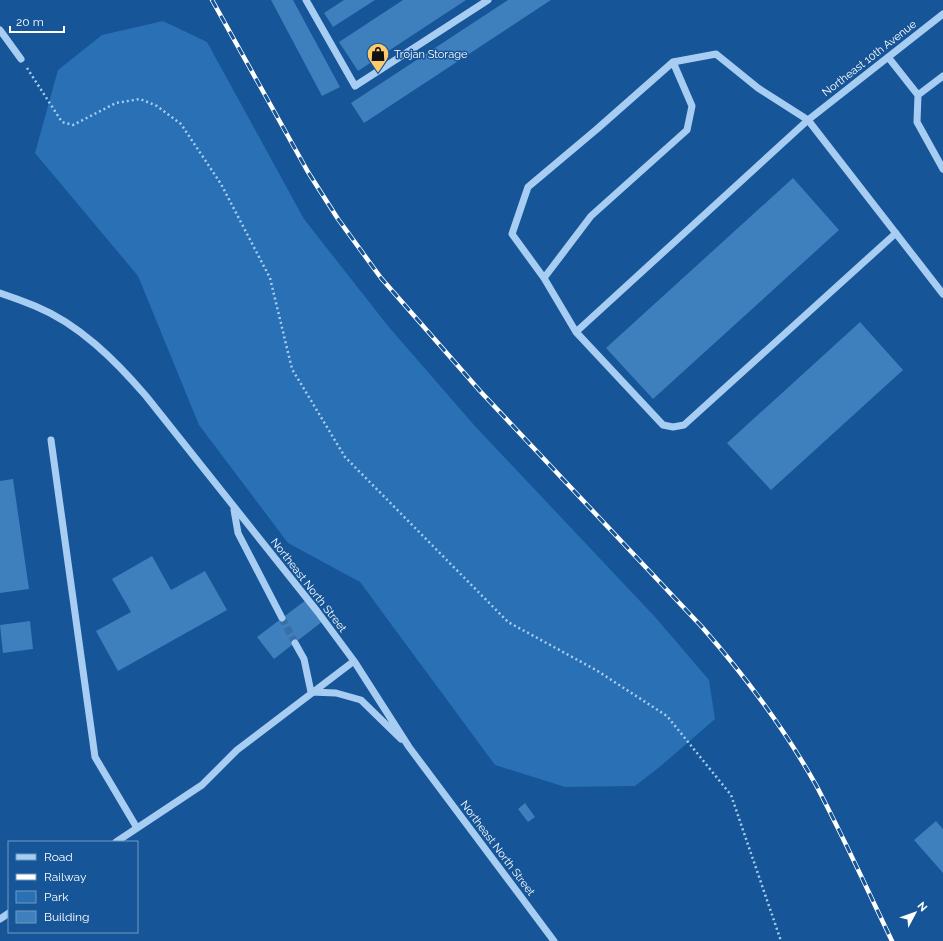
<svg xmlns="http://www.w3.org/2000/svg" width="943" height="941" font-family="Raleway,sans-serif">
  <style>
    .green { fill: #2970b5 }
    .building { fill: #3e7fbe }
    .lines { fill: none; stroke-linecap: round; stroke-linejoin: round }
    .minor-tunnel { stroke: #396ea7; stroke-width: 7; stroke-dasharray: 7 3.5; stroke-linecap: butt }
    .path { stroke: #a8cdf2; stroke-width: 2.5; stroke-dasharray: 2 3; stroke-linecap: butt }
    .minor { stroke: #a8cdf2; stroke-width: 7 }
    .rail-casing { stroke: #fff; stroke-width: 4.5 }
    .rail { stroke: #165597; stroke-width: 3; stroke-dasharray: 9; stroke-linecap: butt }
    .labels { text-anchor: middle; stroke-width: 3; stroke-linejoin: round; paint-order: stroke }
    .poi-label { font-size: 11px; fill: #fff; stroke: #165597; text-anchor: start }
    .street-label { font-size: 11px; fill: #fff; stroke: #165597 }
  </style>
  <rect width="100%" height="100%" fill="#165597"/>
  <path class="green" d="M163,21L207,42L304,219L388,326L474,425L656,618L709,680L715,719L662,765L635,786L565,787L495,765L360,582L288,543L199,425L138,276L35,153L58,70L102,35Z"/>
  <path class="building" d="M271,0H293L340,87L322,96Z
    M344,0H375L333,27L324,13Z
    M403,0H466L358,71L339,42Z
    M508,0H551L364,123L351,103Z
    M793,178L839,230L653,399L606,348Z
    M860,322L903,370L771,490L727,443Z
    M13,479L29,589L0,593V481Z
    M152,556L171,590L205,571L227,610L118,671L96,631L131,612L112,579Z
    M306,600L323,621L274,659L257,637Z
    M30,621L33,649L3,653L0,625Z
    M525,803L535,817L528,822L518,809Z
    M936,821L943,829V873L914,840Z"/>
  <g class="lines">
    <path class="minor-tunnel" d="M282,618L295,643"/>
    <path class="path" d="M27,68L62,122L73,125L116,103L140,99L157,106L181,124L221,184L270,278L292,369L345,457L508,622L596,670L667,716L731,795L781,941"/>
    <path class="minor" d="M306,0L355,86L488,0
      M0,30L21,59
      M888,57L918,95L943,76
      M918,95L917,122L943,169
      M896,233L684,425L673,427L663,425L576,332L808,120L943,14
      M544,278L591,216L687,130L692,106L673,62
      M0,293C12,297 23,301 35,306C79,324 115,360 146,396L317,611L354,661L409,747L554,941
      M576,332L544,278L512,234L528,187L597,129L673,62L716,54L758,88L808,120L943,294
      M51,440L95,757L137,828
      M234,510L238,533L282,618
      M295,643L304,659L311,692L336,693L361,700L401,739
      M116,842L202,785L237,750L354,661
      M0,919L9,913"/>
    <g class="rail-casing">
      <path id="rail" d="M212,0L308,172L338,219L381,278L480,391L702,627C745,676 784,728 816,785C843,836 867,889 892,941"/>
    </g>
    <use href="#rail" class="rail"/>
  </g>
  <defs>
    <g id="shop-pin" transform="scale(1.15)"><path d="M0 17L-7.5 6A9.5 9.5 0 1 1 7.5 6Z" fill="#ffcb68" stroke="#165597"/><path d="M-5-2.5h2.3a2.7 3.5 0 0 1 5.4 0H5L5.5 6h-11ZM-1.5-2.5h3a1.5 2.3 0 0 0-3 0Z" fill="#111"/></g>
  </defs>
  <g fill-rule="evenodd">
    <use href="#shop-pin" x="378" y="54"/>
  </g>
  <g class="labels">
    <g class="poi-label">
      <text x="394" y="58">Trojan Storage</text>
    </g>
    <g class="street-label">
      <text transform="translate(869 58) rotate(-38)" y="4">Northeast 10th Avenue</text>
      <text transform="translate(309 585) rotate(52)" y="4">Northeast North Street</text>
      <text transform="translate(498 848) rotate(53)" y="4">Northeast North Street</text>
    </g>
  </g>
  <rect x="8" y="841" width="130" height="92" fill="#165597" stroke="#7399c1"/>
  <rect x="16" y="854" width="20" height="6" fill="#a8cdf2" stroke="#7399c1"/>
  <text x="44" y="861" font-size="12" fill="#ffffff">Road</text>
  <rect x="16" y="874" width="20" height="6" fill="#ffffff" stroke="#7399c1"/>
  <text x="44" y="881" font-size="12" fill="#ffffff">Railway</text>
  <rect x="16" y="891" width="20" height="12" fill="#2970b5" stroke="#7399c1"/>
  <text x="44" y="901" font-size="12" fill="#ffffff">Park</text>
  <rect x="16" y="911" width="20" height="12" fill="#3e7fbe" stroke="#7399c1"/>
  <text x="44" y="921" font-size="12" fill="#ffffff">Building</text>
  <g transform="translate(915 913) rotate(49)" stroke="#165597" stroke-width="3" paint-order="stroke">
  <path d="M0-3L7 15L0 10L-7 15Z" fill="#ffffff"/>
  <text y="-6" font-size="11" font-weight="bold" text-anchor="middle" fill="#ffffff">N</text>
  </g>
  <path d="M10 26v6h54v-6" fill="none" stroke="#ffffff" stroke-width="2"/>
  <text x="16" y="26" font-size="12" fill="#ffffff" stroke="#165597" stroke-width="3" paint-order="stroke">20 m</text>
</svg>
